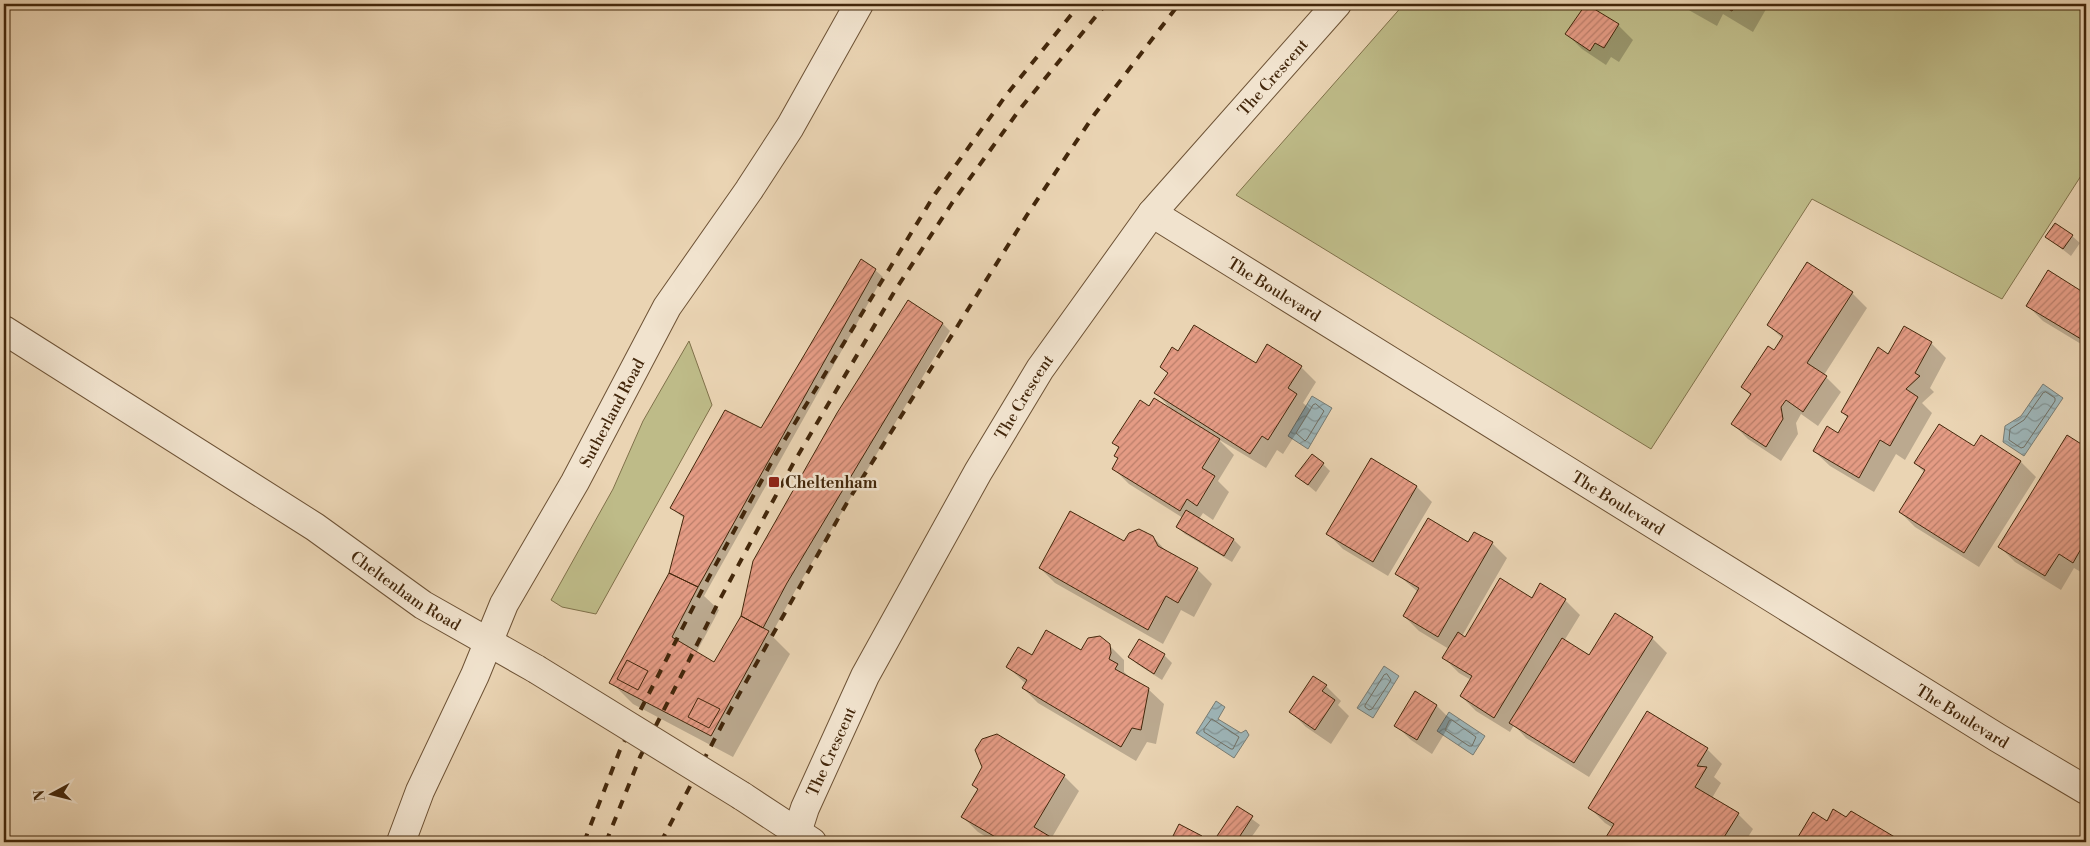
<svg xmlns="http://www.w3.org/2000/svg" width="2090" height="846" font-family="'Libre Bodoni',serif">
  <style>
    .park { fill: #bebb88; stroke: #80714a }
    .water { fill: url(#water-waves); stroke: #797c73 }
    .shadow { fill: #0003 }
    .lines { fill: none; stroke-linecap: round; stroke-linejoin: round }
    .shore { stroke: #706e62; stroke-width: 1 }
    .building { fill: url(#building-hatch); stroke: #43270b }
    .street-casing { stroke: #6d5235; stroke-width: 30 }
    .street { stroke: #f1e3ce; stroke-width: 28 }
    .rail { stroke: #43270b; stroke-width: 4; stroke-dasharray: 9 9; stroke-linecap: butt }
    .street-bridge-casing { stroke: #6d5235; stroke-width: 30; stroke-linecap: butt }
    .street-bridge { stroke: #f1e3ce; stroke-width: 28 }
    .poi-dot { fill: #8f2418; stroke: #f1e3ce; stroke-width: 2 }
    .labels { text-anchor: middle; stroke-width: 5; stroke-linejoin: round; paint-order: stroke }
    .street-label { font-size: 16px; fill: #43270b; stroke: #f1e3ce }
    .poi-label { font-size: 16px; font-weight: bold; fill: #43270b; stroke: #f1e3ce; text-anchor: start }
  </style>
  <defs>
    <pattern id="water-waves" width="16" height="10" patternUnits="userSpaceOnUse" patternTransform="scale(1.25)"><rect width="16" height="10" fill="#9db5b8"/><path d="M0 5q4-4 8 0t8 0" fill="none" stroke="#829394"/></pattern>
    <pattern id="building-hatch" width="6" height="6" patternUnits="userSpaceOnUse" patternTransform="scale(1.25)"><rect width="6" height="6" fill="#e49b84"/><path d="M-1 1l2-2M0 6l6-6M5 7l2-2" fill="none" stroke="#ba7e6a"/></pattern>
  </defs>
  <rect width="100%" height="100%" fill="#ead4b3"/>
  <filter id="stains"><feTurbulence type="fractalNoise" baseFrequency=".004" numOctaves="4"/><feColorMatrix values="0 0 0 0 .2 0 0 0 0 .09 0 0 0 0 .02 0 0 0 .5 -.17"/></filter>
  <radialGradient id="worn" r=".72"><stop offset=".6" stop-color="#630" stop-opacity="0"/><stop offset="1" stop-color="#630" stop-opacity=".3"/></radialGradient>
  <path class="park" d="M1404,4H2086V168L2002,299L1812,199L1651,449L1236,195Z
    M689,341L712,405L596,614L562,607L551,600L613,489L643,421Z"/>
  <path class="water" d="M2043,384L2063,398L2024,456L2003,442L2005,426L2021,416Z
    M1312,396L1332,408L1308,449L1288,436Z
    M1384,666L1399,676L1373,718L1357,708Z
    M1216,701L1225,707L1218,719L1241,733L1246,730L1249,735L1234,758L1196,733Z
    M1449,712L1485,736L1473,755L1437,731Z"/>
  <path class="shadow" d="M1587,4L1618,25L1633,40L1619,62L1611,57L1606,65L1582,49L1567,34Z
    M1678,4H1769L1753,32L1723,14L1717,26Z
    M2072,236L2080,243L2071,256L2047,237Z
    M875,270L883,277L704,596L719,610L696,653L715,663L742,617L908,301L943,324L950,331L795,591L771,635L790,654L733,757L633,704L611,682L669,575L685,519L671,508L761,430Z
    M2048,272L2086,295V347L2043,321L2028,306Z
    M1852,293L1867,308L1824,375L1841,392L1818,426L1801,414L1796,423L1798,434L1781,461L1748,439L1733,424L1751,396L1743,387L1775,352L1783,339L1768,325Z
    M1905,328L1931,343L1946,358L1930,388L1934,392L1922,403L1932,413L1905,460L1896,454L1874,492L1830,466L1814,451L1839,434L1848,418L1842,412L1889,356Z
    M1179,353L1256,365L1301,367L1316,382L1303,403L1311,410L1283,454L1277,450L1266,468L1218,439L1234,455L1218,481L1229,492L1213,520L1203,513L1199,519L1234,540L1241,547L1232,562L1185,534L1177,527L1183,518L1129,484L1114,469L1119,459L1120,448L1114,443L1149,407L1172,410L1156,393L1168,374L1161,367Z
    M1982,437L2021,462L2036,477L1979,567L1915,527L1900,512L1925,473L1915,463L1974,448Z
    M2067,437L2086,448V575L2074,568L2061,590L2015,562L2000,547Z
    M1371,460L1417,487L1432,502L1388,576L1343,549L1328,534Z
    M1323,464L1330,471L1316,492L1297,476Z
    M1153,537L1168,553L1197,569L1212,584L1194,617L1181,610L1163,644L1055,583L1040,568L1125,543Z
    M1492,543L1507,558L1462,636L1466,638L1532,599L1565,600L1580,615L1564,641L1589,657L1652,638L1667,653L1589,777L1526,738L1514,725L1510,732L1476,711L1461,696L1471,680L1459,673L1444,658L1449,649L1419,631L1404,616L1418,592L1397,574L1469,544Z
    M1140,640L1164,655L1172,663L1162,680L1137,664L1129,657Z
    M1109,645L1124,660V672L1133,680L1148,689L1164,704L1156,744L1147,742L1136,761L1038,703L1023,688L1026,684L1008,667L1032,657L1082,652Z
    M1326,686L1341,701L1338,705L1349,716L1331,744L1306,727L1291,712Z
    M1415,693L1437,706L1452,721L1432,754L1411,740L1396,725Z
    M1707,749L1722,764L1714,777L1721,783L1712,798L1738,814L1753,829L1745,842H1605L1613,828L1605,823L1590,808Z
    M1064,776L1079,791L1051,839L1057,842H995L978,832L963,817L978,790L973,785Z
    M1237,808L1260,825L1248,842H1215Z
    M1814,814L1827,823L1847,819L1899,842H1797Z
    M1180,826L1201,837L1206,842H1171Z"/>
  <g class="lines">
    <path class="shore" d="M2046,392L2055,398V401L2024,447L2021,448L2009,440L2010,429L2024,420L2043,393Z
      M1316,404L1324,411L1307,439L1305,441L1296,433L1313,405Z
      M1387,674L1391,680L1372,709L1369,710L1365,707V705L1384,675Z
      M1212,719L1239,737L1233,749H1231L1204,732V729Z
      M1452,720L1476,737L1472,746H1469L1445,730L1449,721Z"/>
  </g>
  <path class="building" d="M1586,4L1619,24L1604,48L1595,43L1590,51L1565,34Z
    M1719,4H1736L1732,11Z
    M2055,223L2073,235L2063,249L2045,237Z
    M861,259L876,269L698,587L669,573L684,516L670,508L725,410L761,428Z
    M1807,262L1853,292L1807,363L1827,376L1803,412L1786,400L1781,407L1783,419L1766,447L1731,424L1751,394L1741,387L1768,346L1774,350L1783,336L1767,325Z
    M2048,270L2086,294V342L2026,306Z
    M908,300L943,323L787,583L763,628L741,616L753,561L837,413Z
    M1194,325L1256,363L1267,344L1302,366L1288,388L1297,394L1268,440L1262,436L1250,454L1154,393L1168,373L1160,367L1172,347L1178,351Z
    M1904,326L1932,342L1915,373L1920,376L1906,389L1918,397L1890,446L1880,440L1859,478L1813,451L1827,426L1838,433L1848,416L1841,412L1878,347L1888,354Z
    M1154,398L1220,439L1202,468L1215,476L1197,506L1187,499L1180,511L1112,469L1118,458L1114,456L1119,447L1112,443L1140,400L1149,406Z
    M1939,424L1974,446L1981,435L2021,461L1964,553L1899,512L1925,470L1914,463Z
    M2067,435L2086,447V540L2073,563L2059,554L2045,576L1998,547Z
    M1312,454L1324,463L1308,485L1295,476Z
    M1371,458L1417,486L1373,562L1326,534Z
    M1186,510L1234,539L1224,556L1176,527Z
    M1070,511L1124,541L1129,533L1139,529L1153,536L1158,546L1198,568L1178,603L1166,596L1148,630L1039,568Z
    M1428,518L1468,542L1474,532L1493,542L1438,637L1403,616L1419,588L1395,574Z
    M669,573L698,587L672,637L714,662L741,616L769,631L711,736L609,683Z
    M1500,578L1532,598L1540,583L1566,599L1494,718L1460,696L1472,676L1442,658L1458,632L1465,637Z
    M1615,613L1653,637L1574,763L1509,723L1562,638L1589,655Z
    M1046,630L1081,650L1088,638L1100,636L1110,644L1111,653L1109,659L1118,664L1115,669L1149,688L1141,730L1132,728L1121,747L1022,688L1027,680L1006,667L1018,647L1032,655Z
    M1139,639L1165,654L1154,674L1128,657Z
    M627,660L648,671L638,690L617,679Z
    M1313,676L1327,685L1322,691L1335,700L1315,730L1289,712Z
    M1415,691L1437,705L1417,740L1394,726Z
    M698,698L720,709L709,728L688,717Z
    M1647,711L1708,748L1697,766L1707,767L1695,787L1739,813L1721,842H1603L1614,824L1588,808Z
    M997,734L1065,775L1034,827L1059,842H1004L961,817L978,789L972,785L982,767L975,750L982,739Z
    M1237,806L1253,816L1236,842H1213Z
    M1833,809L1846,817L1851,811L1898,839L1896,842H1795L1813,812L1827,821Z
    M1179,824L1202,836L1199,842H1170Z"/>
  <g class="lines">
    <g class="street-casing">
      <g id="street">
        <path id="s1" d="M1152,213L1998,738L2086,790"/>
        <path id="s2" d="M4,330L315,527L423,605L536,669"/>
        <path d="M742,796L812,842"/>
        <path id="s3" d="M401,842L420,791L475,675L504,604L575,482L667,307L749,190L790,127L859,4"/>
        <path id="s4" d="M794,842L805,808L865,676L978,472L1040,369L1152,213L1337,4"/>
      </g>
    </g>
    <use href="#street" class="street"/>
    <path class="rail" d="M584,842L620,750L702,590L776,454L935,194L1007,94L1080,4
      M606,842L640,757L719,601L794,462L896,289L952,203L1020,109L1106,4
      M661,842L724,721L848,501L1027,215L1094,115L1179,4"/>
    <g class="street-bridge-casing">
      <path id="street-bridge" d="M536,669L742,796"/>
    </g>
    <use href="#street-bridge" class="street-bridge"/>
  </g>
  <rect class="poi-dot" x="768" y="476" width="12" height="12" rx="2.5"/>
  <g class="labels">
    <g class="street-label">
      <text dy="6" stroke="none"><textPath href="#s4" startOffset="908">The Crescent</textPath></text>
      <text dy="6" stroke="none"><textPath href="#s1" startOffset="144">The Boulevard</textPath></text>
      <text dy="6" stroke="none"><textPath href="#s4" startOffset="502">The Crescent</textPath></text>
      <text dy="6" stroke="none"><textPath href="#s3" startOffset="479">Sutherland Road</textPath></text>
      <text dy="6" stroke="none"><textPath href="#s1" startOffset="549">The Boulevard</textPath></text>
      <text dy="6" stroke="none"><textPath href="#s2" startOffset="479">Cheltenham Road</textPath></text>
      <text dy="6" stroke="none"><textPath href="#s1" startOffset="954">The Boulevard</textPath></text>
      <text dy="6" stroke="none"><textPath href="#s4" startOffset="98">The Crescent</textPath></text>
    </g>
    <g class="poi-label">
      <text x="785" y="488">Cheltenham</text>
    </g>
  </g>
  <rect width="2090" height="846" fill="none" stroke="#ead4b3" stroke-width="20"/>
  <rect x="5" y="5" width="2080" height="836" fill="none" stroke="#43270b" stroke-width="2.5"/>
  <rect x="10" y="10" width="2070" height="826" fill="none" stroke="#43270b"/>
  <g transform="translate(52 794) rotate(263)" stroke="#f1e3ce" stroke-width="4" paint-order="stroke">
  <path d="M0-4L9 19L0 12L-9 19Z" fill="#43270b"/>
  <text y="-8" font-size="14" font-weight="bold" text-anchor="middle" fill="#43270b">N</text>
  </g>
  <rect width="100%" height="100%" filter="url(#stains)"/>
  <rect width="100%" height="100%" fill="url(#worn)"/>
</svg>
